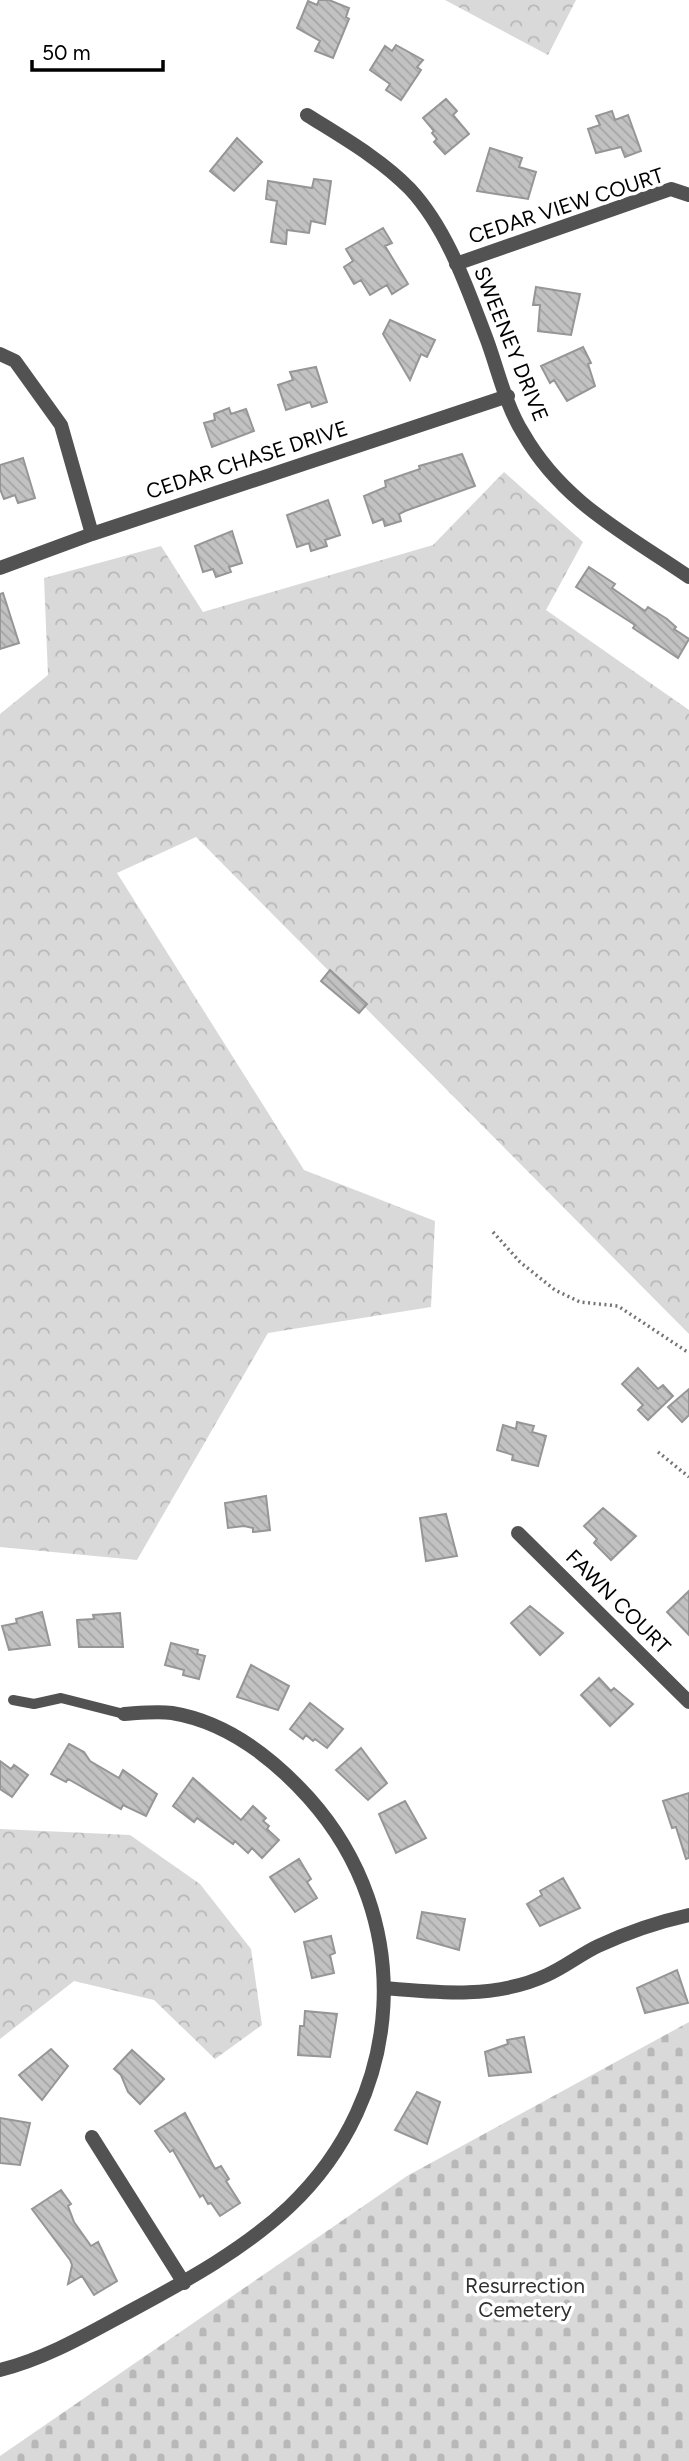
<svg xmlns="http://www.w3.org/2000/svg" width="689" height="2461" font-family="Figtree,sans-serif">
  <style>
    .forest { fill: url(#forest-crowns) }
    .cemetery { fill: url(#cemetery-stones) }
    .building { fill: url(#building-back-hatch); stroke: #969696; stroke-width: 2 }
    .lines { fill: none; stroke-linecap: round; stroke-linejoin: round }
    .path { stroke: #747474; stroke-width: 3.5; stroke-dasharray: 2 3.5; stroke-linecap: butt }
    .service { stroke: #525252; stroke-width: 10 }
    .minor { stroke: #525252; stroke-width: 14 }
    .labels { text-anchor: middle; stroke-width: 7; stroke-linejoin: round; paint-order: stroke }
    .street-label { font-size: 21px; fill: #000; stroke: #fff }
    .park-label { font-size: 21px; fill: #303030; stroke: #fff }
  </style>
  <defs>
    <pattern id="forest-crowns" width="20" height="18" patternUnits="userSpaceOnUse" patternTransform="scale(1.75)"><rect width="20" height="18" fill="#d9d9d9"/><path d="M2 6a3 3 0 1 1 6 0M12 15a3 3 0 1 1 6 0" fill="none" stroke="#b8b8b8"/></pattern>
    <pattern id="cemetery-stones" width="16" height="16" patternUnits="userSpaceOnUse" patternTransform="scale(1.75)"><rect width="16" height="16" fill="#d9d9d9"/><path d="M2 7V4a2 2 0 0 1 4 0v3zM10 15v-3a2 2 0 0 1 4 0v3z" fill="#b8b8b8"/></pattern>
    <pattern id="building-back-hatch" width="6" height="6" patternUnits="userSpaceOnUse" patternTransform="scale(1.75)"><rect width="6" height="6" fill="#c2c2c2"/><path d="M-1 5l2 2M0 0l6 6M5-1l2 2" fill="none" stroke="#a5a5a5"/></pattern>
  </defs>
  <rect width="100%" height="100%" fill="#fff"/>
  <path class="forest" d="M445,0H576L548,55Z
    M504,472L583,542L546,610L689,710V1334L196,837L117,873L304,1170L435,1221L431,1307L268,1333L137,1560L0,1547V714L48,675L44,578L161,546L203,612L433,545Z
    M0,1829L130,1835L200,1884L251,1949L262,2025L215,2059L154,2000L74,1981L0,2039Z"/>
  <path class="cemetery" d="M689,2022V2461H0V2456L407,2176Z"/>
  <path class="building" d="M319,0H329L349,8L346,17L349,19L333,58L315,51L320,41L297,28L308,1L317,5Z
    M396,45L423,60L417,67L421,70L401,100L386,90L390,84L370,70L385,46L392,51Z
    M446,99L457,111L453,115L469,134L445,154L434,142L437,139L432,133L434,131L423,118Z
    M612,111L615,120L628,115L641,151L625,157L621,147L596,153L588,129L600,125L596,116Z
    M237,138L262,162L234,191L210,171Z
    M490,148L522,158L519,167L536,172L528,199L477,191Z
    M314,179L331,181L325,224L311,221L309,233L287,230L286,244L271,242L277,201L266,199L268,181L312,188Z
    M383,228L392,243L385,246L408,284L392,294L387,285L370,295L361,280L354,284L344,267L353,261L346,249Z
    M536,287L580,294L571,335L538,331L540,305H533Z
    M390,320L435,340L427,357L421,354L410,380L383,334Z
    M583,347L591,363L588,364L595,386L567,401L554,380L550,383L541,366Z
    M316,367L327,402L312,407L310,402L286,410L278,385L293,380L290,372Z
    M229,408L231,414L246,409L254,431L212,447L204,423L215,420L214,414Z
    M462,454L475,486L405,511L399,514L401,521L385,526L383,519L373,523L364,496L386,487L385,481L420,469L419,466Z
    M23,458L35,498L18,503L15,495L4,499L0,489V465Z
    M328,500L340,535L325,540L327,546L311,551L309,543L297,547L287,515Z
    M232,531L242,563L229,567L231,572L216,577L213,569L203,572L195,546Z
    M589,567L615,584L612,588L645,611L648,607L667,619L676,627L674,629L689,639L678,658L633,628L635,625L576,587Z
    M3,593L19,643L0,649V594Z
    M330,970L367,1004L359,1013L321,981Z
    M638,1368L658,1389L663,1385L673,1396L648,1420L638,1410L643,1405L622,1384Z
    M689,1389V1415L682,1422L668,1407Z
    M517,1422L534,1426L532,1432L546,1436L538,1466L512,1460L513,1455L497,1450L503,1425L516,1429Z
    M266,1496L270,1530L253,1532V1528L244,1526L228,1528L225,1503Z
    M603,1508L636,1536L611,1560L594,1543L597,1539L584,1526Z
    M446,1514L457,1556L426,1561L420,1518Z
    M689,1591V1635L667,1612Z
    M530,1606L563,1633L540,1655L511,1623Z
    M42,1612L50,1645L9,1650L2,1626L17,1623L16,1619Z
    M120,1613L123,1647H79L77,1620L94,1619L93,1615Z
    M171,1643L198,1650L197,1654L205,1656L199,1679L183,1675L184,1670L165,1665Z
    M251,1665L289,1686L278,1710L237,1697Z
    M599,1678L611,1691L614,1688L633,1704L610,1726L581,1695Z
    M310,1703L343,1729L327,1748L315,1739L313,1741L306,1735L303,1739L290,1729Z
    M69,1744L84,1752L90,1761L119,1778L123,1770L157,1794L146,1816L123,1805L121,1809L68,1779L66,1782L51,1774Z
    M361,1748L387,1783L368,1800L336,1770Z
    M0,1761L11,1769L14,1765L28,1775L12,1797L0,1789Z
    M193,1778L241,1820L253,1806L266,1818L263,1821L269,1826L267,1829L279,1840L262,1858L252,1848L248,1853L235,1841L233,1844L197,1818L194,1822L173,1806Z
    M689,1793V1858L686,1859L676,1827L672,1828L663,1801Z
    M405,1801L426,1838L396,1853L379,1814Z
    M299,1859L311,1879L307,1882L317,1898L295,1912L270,1877Z
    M563,1878L580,1908L540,1926L527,1904L542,1895L540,1891Z
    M422,1912L465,1919L459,1950L417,1938Z
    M331,1936L335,1953L330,1955L334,1973L312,1978L304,1942Z
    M677,1970L688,2003L645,2013L637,1988Z
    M305,2011L337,2014L330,2057L298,2055L300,2026H304Z
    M524,2037L531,2072L489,2076L485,2052L508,2044L507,2040Z
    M51,2049L68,2066L42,2100L19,2075Z
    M132,2050L164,2079L140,2104L128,2092L121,2075L114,2069Z
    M417,2092L440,2102L427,2144L395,2130Z
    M185,2113L215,2169L221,2166L229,2179L226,2181L240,2203L220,2216L211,2203L208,2204L203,2195L200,2197L173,2150L170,2152L155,2131Z
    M0,2118L30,2123L20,2165L0,2163Z
    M61,2190L71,2204L68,2206L74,2222L91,2246L98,2242L117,2281L94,2295L82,2276L68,2284L72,2265L70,2260L32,2209Z"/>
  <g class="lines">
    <path class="path" d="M493,1232L520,1262L555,1290L580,1302L618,1306L689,1353
      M658,1452L689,1477"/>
    <path class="service" d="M13,1700L34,1704L61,1698L124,1714"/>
    <path class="minor" d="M307,115C342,137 381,159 410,189C448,230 467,288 487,340C498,370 506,406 523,433C563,503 625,533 689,577
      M456,264L671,189L689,195
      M0,354L15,361L61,425L92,534
      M0,568L92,534L508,396
      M518,1533L689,1702
      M384,1988C438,1993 496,1999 547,1975C565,1967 581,1954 598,1946C628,1932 657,1922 689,1915
      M92,2137L184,2283
      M0,2370C48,2358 91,2332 134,2309C188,2280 244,2249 289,2207C406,2096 417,1919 309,1798C272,1757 227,1722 172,1713C157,1711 140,1713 124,1714"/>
  </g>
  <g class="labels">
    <g class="street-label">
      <text transform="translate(566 206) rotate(-18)" y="7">CEDAR VIEW COURT</text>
      <text transform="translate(511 344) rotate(68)" y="7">SWEENEY DRIVE</text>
      <text transform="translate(247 460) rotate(-18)" y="7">CEDAR CHASE DRIVE</text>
      <text transform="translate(618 1602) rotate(45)" y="7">FAWN COURT</text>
    </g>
    <g class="park-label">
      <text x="525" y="2293">Resurrection<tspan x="525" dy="24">Cemetery</tspan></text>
    </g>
  </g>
  <path d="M32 60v10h131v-10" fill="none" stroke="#000000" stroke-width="3.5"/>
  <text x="42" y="60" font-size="21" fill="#000000" stroke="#ffffff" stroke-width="5" paint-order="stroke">50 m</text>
</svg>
